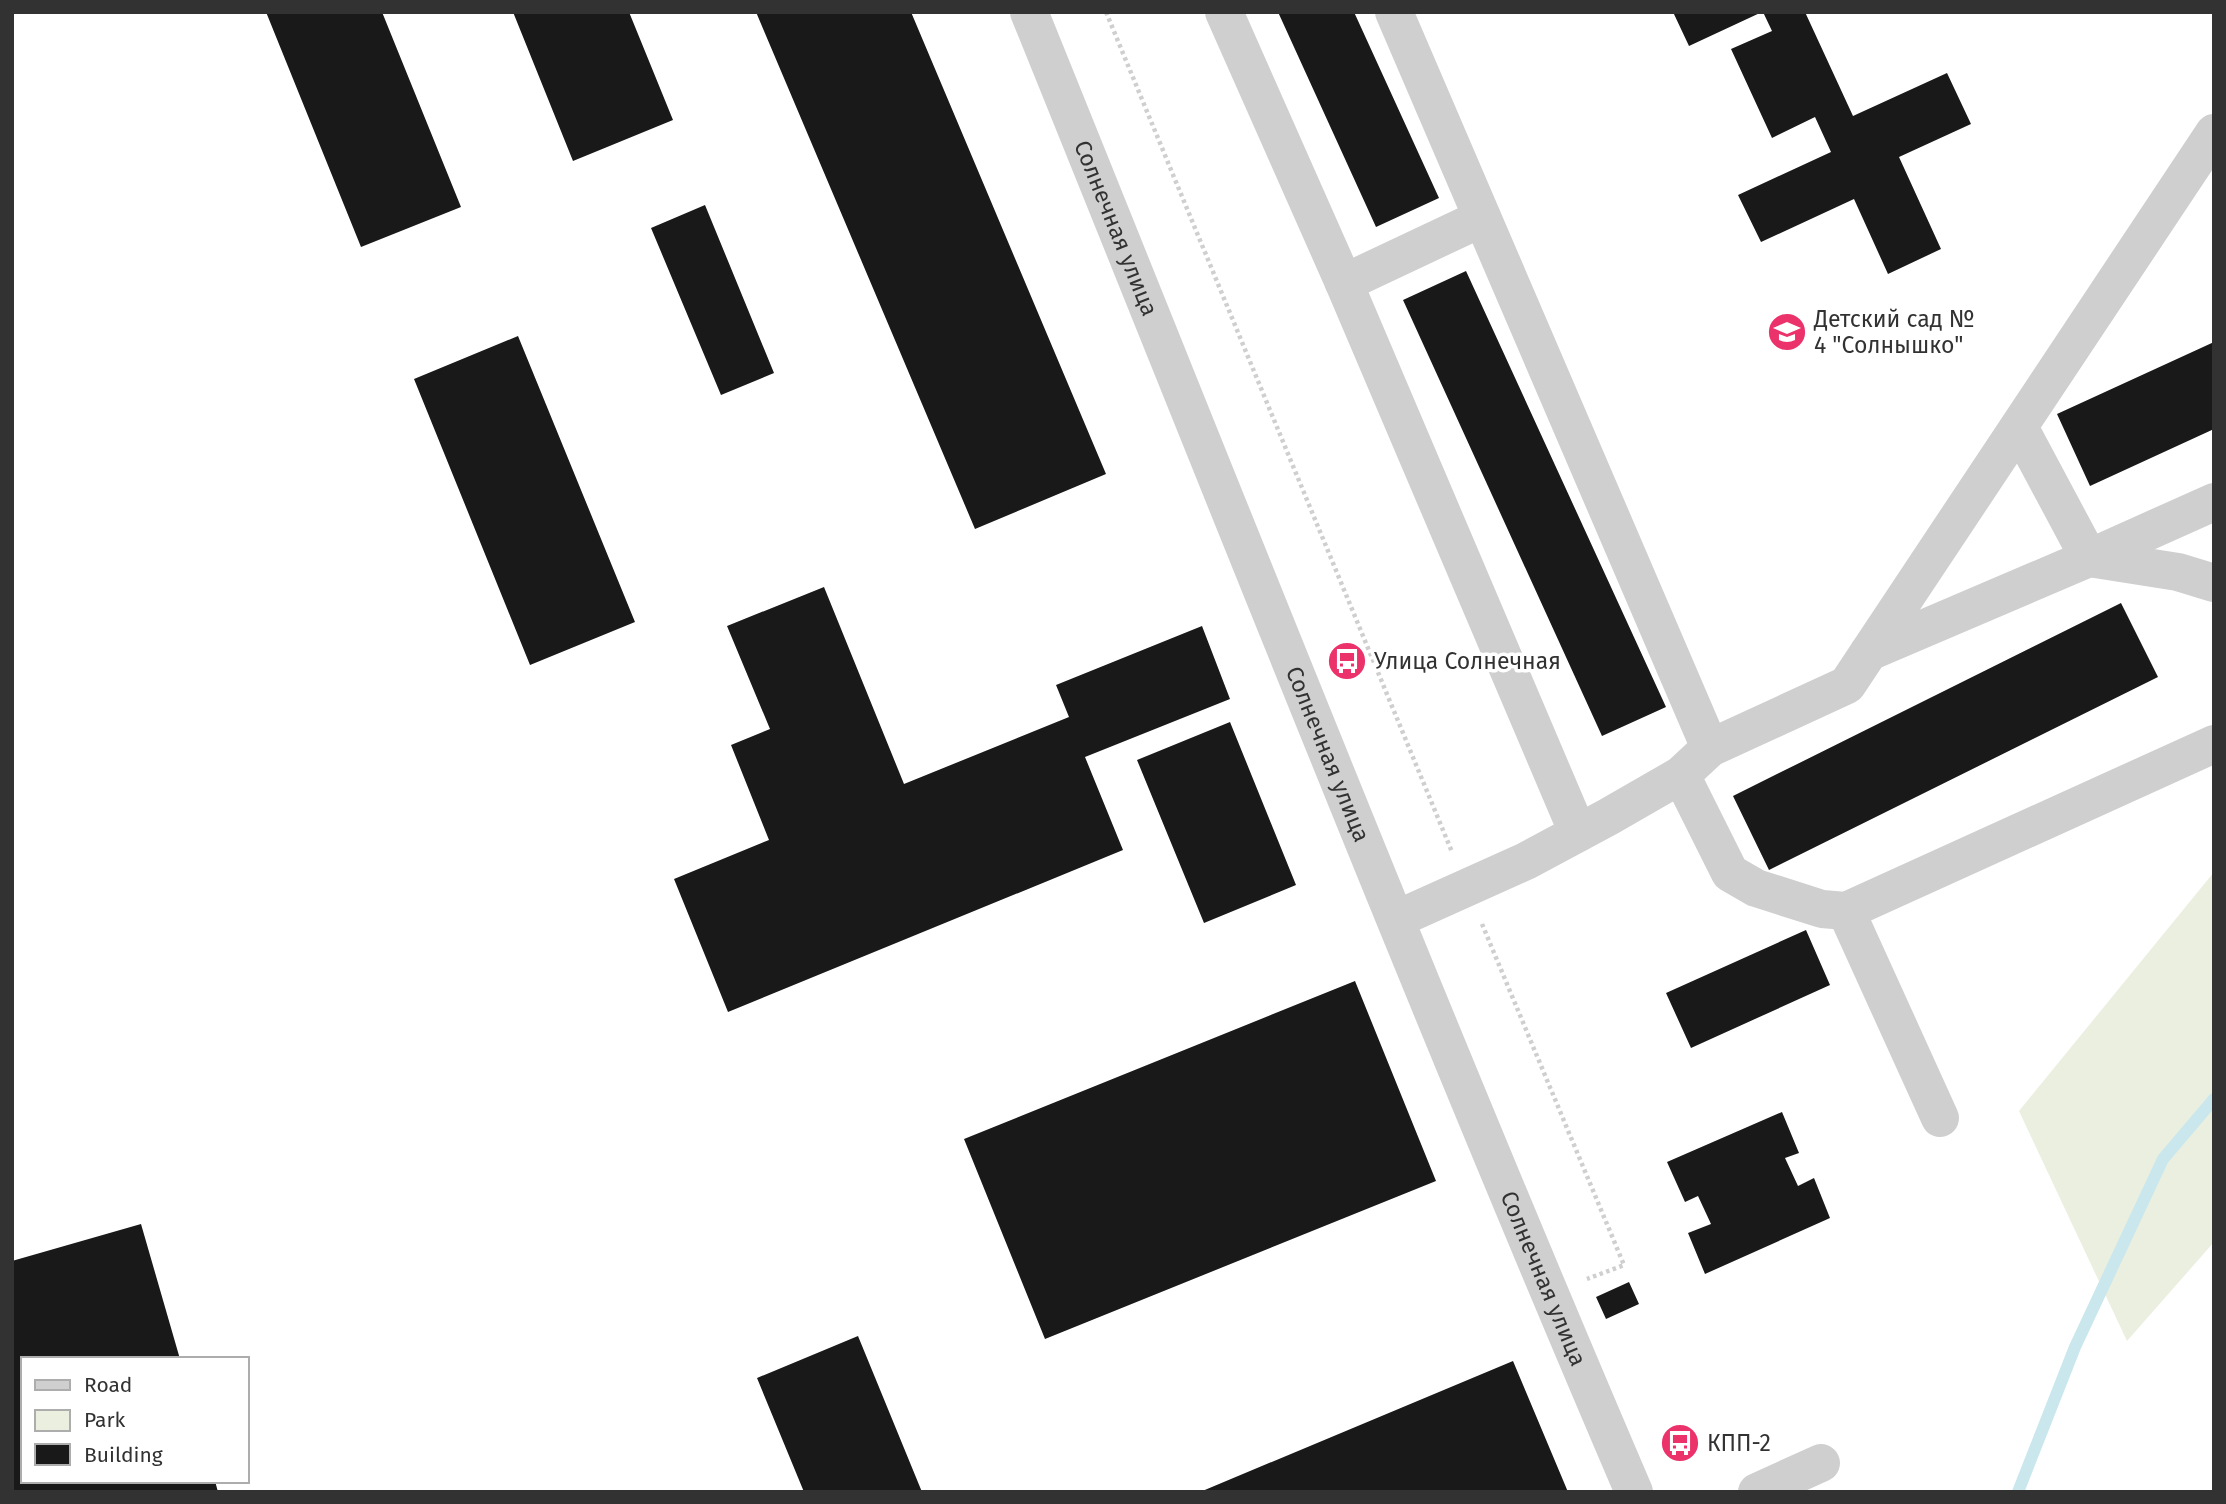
<svg xmlns="http://www.w3.org/2000/svg" width="2226" height="1504" font-family="'Fira Sans',sans-serif">
  <style>
    .green { fill: #ebefe0 }
    .lines { fill: none; stroke-linecap: round; stroke-linejoin: round }
    .stream { stroke: #c9e7ec; stroke-width: 12 }
    .building { fill: #191919 }
    .path { stroke: #cfcfcf; stroke-width: 4.5; stroke-dasharray: 3.5 3.5; stroke-linecap: butt }
    .minor { stroke: #cfcfcf; stroke-width: 38 }
    .labels { text-anchor: middle; stroke-width: 7; stroke-linejoin: round; paint-order: stroke }
    .street-label { font-size: 23px; fill: #323232; stroke: #fff }
    .poi-label { font-size: 23px; fill: #323232; stroke: #fff; text-anchor: start }
  </style>
  <rect width="100%" height="100%" fill="#fff"/>
  <path class="green" d="M2214,872V1242L2127,1341L2019,1111Z"/>
  <g class="lines">
    <path class="stream" d="M2018,1492L2075,1347L2163,1159L2214,1099"/>
  </g>
  <path class="building" d="M266,12H382L461,207L361,247Z
    M513,12H629L673,120L573,161Z
    M756,12H911L1106,474L975,529Z
    M1278,12H1354L1439,198L1376,227Z
    M1673,12H1762L1689,46Z
    M1763,12H1805L1853,116L1947,73L1971,124L1899,157L1941,249L1888,274L1854,199L1761,242L1738,195L1831,152L1815,117L1772,138L1731,49L1772,31Z
    M705,205L774,373L721,395L651,228Z
    M1466,271L1666,707L1602,736L1403,300Z
    M518,336L635,622L530,665L414,379Z
    M2214,342V429L2090,486L2057,414Z
    M824,587L904,784L1069,717L1056,685L1202,626L1230,699L1085,757L1123,850L728,1012L674,879L769,840L731,745L770,729L727,626Z
    M2121,603L2158,677L1769,870L1733,796Z
    M1230,722L1296,885L1204,923L1137,760Z
    M1806,930L1830,985L1691,1048L1666,993Z
    M1355,981L1436,1181L1045,1339L964,1139Z
    M1782,1112L1799,1153L1785,1158L1798,1186L1814,1178L1830,1218L1705,1274L1688,1233L1711,1224L1698,1196L1685,1202L1667,1162Z
    M141,1224L180,1359H23V1481H215L218,1492H12V1261Z
    M1629,1282L1639,1304L1606,1319L1596,1297Z
    M858,1336L922,1492H804L757,1378Z
    M1513,1361L1568,1492H1200Z"/>
  <g class="lines">
    <path class="path" d="M1106,12L1452,852
      M1482,924L1624,1265L1587,1279"/>
    <g class="minor">
      <path id="s1" d="M1029,12C1229,506 1424,1002 1634,1492"/>
      <path d="M1224,12L1344,283L1578,833"/>
      <path d="M1394,12L1710,748"/>
      <path d="M1344,283L1482,218"/>
      <path d="M2019,427L2089,558L2214,502"/>
      <path d="M1869,652L2089,558L2178,572L2214,583"/>
      <path d="M1681,775L1730,873L1756,888L1822,909L1846,911L2214,744"/>
      <path d="M1846,911L1940,1118"/>
      <path d="M1397,919L1526,861L1608,817L1681,775L1710,748L1847,685L2214,133"/>
      <path d="M1757,1492L1821,1463"/>
    </g>
  </g>
  <defs>
    <g id="school-disc" transform="scale(2.0125)"><circle r="9.5" fill="#eb326a" stroke="#fff"/><path d="M0-5L7-2L0 1L-7-2ZM-4 1L0 2.5L4 1V4Q0 6-4 4Z" fill="#fff"/></g>
    <g id="bus-disc" transform="scale(2.0125)"><circle r="9.5" fill="#eb326a" stroke="#fff"/><path d="M-5-6H5V4H4V6H2V4H-2V6H-4V4H-5ZM-3.5-4V0h7V-4ZM-3.5 1.2v1.5H-2V1.2ZM2 1.2v1.5H3.5V1.2Z" fill="#fff"/></g>
  </defs>
  <g fill-rule="evenodd">
    <use href="#school-disc" x="1787" y="332"/>
    <use href="#bus-disc" x="1347" y="661"/>
    <use href="#bus-disc" x="1680" y="1443"/>
  </g>
  <g class="labels">
    <g class="street-label">
      <text dy="8" stroke="none"><textPath href="#s1" startOffset="233">Солнечная улица</textPath></text>
      <text dy="8" stroke="none"><textPath href="#s1" startOffset="800">Солнечная улица</textPath></text>
      <text dy="8" stroke="none"><textPath href="#s1" startOffset="1367">Солнечная улица</textPath></text>
    </g>
    <g class="poi-label">
      <text x="1814" y="327">Детский сад №<tspan x="1814" dy="26">4 "Солнышко"</tspan></text>
      <text x="1374" y="669">Улица Солнечная</text>
      <text x="1707" y="1451">КПП-2</text>
    </g>
  </g>
  <rect width="2226" height="1504" fill="none" stroke="#323232" stroke-width="28"/>
  <rect x="21" y="1357" width="228" height="126" fill="#ffffff" stroke="#adadad" stroke-width="2"/>
  <rect x="35" y="1380" width="35" height="10" fill="#cfcfcf" stroke="#adadad" stroke-width="2"/>
  <text x="84" y="1392" font-size="21" fill="#323232">Road</text>
  <rect x="35" y="1410" width="35" height="21" fill="#ebefe0" stroke="#adadad" stroke-width="2"/>
  <text x="84" y="1427" font-size="21" fill="#323232">Park</text>
  <rect x="35" y="1444" width="35" height="21" fill="#191919" stroke="#adadad" stroke-width="2"/>
  <text x="84" y="1462" font-size="21" fill="#323232">Building</text>
</svg>
